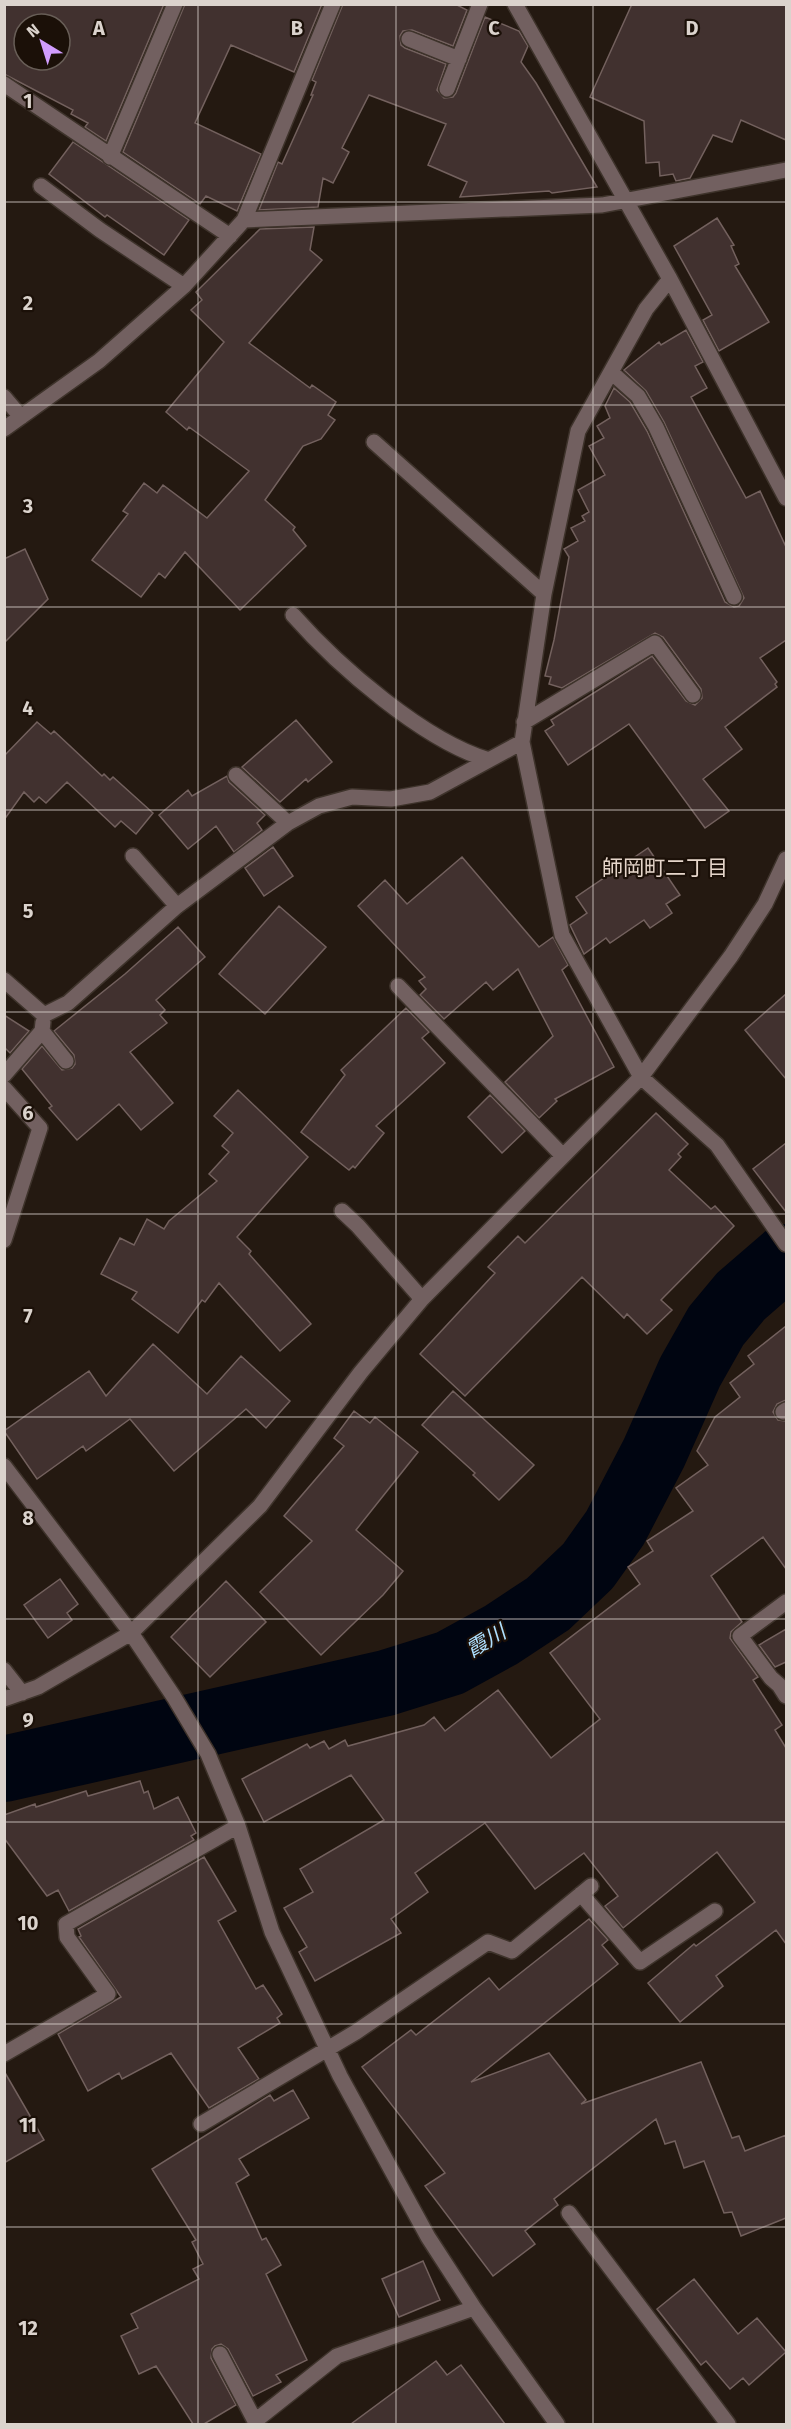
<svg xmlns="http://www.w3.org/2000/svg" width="791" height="2429" font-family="'Fira Sans','Noto Sans JP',sans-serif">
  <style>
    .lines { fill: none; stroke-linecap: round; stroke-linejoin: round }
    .river { stroke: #000511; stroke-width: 66 }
    .building { fill: #41312f; stroke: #73615e; stroke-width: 1.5; fill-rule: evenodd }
    .minor-casing { stroke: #3e332b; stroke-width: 18 }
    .minor { stroke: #726060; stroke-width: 15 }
    .grid { fill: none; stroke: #dbd3cd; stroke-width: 1.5; stroke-opacity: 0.55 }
    .labels { text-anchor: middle; stroke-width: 4.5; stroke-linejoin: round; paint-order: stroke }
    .neighbourhood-label { font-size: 21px; fill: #e5d5ca; stroke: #1b1008 }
    .water-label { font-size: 21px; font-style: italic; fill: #afe0ff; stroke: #1b1008 }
    .grid-label { font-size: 20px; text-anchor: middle; font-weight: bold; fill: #dbd3cd; stroke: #1b1008; stroke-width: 4.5; stroke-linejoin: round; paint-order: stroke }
  </style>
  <rect width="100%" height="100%" fill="#241911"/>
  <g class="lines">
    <path class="river" d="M4,1769L386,1683L450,1663L501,1635L548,1604L588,1566L615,1528L654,1453L690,1372L716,1326L741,1296L786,1257"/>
  </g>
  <path class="building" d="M4,4H164L106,141L85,127L88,123L71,114L73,110L4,74ZM24,24H60V60H24Z
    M185,4H322L294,72L231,45L195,123L261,154L237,211L206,196L200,204L123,152Z
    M343,4H455L467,10L453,46L412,30L403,31L400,36L401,45L405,48L446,64L437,90L444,98L453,97L456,93L485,17L519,31L528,46L521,62L536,83L597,187L552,193L549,191L460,197L467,182L428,165L446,124L369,95L342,148L349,152L333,183L323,178L318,207L259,210L278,162L282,164L313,95H311L316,82L312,80Z
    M632,4H786V140L741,120L732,142L713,135L690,178L676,181L673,174L660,176L659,162L646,163L644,121L590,97Z
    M73,142L189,220L164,255L107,215L105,217L49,174Z
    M717,218L734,245L731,246L739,264L735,266L769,322L719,351L703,320L712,315L674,246Z
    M314,227L310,250L322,260L249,343L310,388L312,385L336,402L328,415L335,420L321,439L303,446L265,500L295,527L293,530L306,546L240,610L185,552L165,578L159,573L141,597L92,560L128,514L123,511L144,483L157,493L163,485L207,518L249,471L189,427L187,430L166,412L224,342L191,310L202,300L196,292L260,229Z
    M686,330L703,362L695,366L707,388L691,397L746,498L760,491L786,547V640L760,658L777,682L775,684L777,687L725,727L742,749L703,779L729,811L705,828L629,724L568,765L545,731L554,725L551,720L652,656L686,701L695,705L702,698L701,689L663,637L655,633L562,688L549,684L551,677L545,676L554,640L569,557L564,549L578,541L571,528L585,521L582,516L589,512L578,490L605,475L589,446L604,438L597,426L610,418L605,406L614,388L630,402L647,431L725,602L734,607L739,606L744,598L664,422L646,391L624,370L659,342L661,345Z
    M25,549L48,599L4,643V559Z
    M296,720L332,762L308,782L306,779L280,802L242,767Z
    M37,722L51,734L54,731L102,776L104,774L110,780L113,777L153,813L136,834L121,821L115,827L67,782L46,803L39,797L34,802L24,792L4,820V756Z
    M227,776L229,782L265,815L257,823L262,830L234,852L216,826L188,849L159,815L188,790L192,796Z
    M273,847L293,876L264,896L245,868Z
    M648,848L680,895L666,904L672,913L650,928L644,920L610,943L606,938L584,954L570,925L587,913L576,897Z
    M462,857L539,947L553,937L568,965L562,970L614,1067L555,1099L557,1101L539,1118L505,1082L553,1036L518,969L493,990L486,982L444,1019L420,995L426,989L419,981L425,977L358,906L385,880L407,904Z
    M279,906L326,947L265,1014L219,974Z
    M178,927L205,957L156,1000L165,1010L160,1015L167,1023L130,1052L173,1103L141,1130L119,1104L77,1140L49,1108L52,1106L22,1069L42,1046L62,1070L72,1068L75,1064L74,1055L54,1031L125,974Z
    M786,994V1079L745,1030Z
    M406,1008L429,1032L422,1038L445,1063L376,1126L384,1133L355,1168L353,1166L349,1170L301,1132L345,1075L341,1070Z
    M4,1015L29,1031L10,1053L4,1047Z
    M238,1090L308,1157L237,1237L251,1251L249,1254L311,1324L280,1351L219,1283L205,1302L202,1300L178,1333L132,1299L137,1292L101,1274L120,1238L134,1245L147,1219L164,1229L169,1221L217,1181L209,1174L229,1152L222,1146L233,1133L214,1116Z
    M490,1095L525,1131L502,1153L468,1117Z
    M656,1113L688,1144L678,1154L681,1157L669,1170L711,1209L715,1206L734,1226L661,1300L672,1310L647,1334L627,1314L624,1318L582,1277L465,1396L420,1354L495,1273L488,1267L518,1236L525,1243Z
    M786,1143V1212L753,1169Z
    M786,1326V1400L777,1404L773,1412L778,1420L786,1421V1569L763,1537L711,1576L742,1622L731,1632L730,1638L758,1677L753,1680L782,1725L775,1730L786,1748V1944L776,1930L716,1976L723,1986L680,2022L648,1983L694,1944L696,1946L755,1902L717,1852L623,1928L605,1906L618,1896L584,1853L535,1889L485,1823L415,1873L428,1892L391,1919L401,1933L315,1981L299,1952L307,1947L284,1908L313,1892L300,1869L384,1820L351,1775L264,1822L242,1779L307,1744L310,1748L324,1741L329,1749L345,1740L348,1746L424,1725L434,1717L445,1731L498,1690L551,1758L600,1719L550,1653L640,1584L628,1567L653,1551L647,1541L693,1511L676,1488L708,1465L697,1451L715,1417L740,1397L730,1383L754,1364L748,1356Z
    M153,1344L207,1394L241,1356L290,1401L266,1428L246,1409L174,1471L130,1419L86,1451L83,1446L37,1479L4,1431L89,1371L106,1396Z
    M453,1391L534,1465L499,1500L473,1475L475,1473L422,1425Z
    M354,1411L370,1423L375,1417L418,1452L356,1530L403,1571L383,1595L321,1655L260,1592L312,1541L284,1516L344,1446L334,1438Z
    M60,1579L78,1604L67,1613L72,1620L48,1638L24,1605Z
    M226,1581L266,1622L210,1677L171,1637Z
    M786,1629V1662L775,1667L759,1645Z
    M140,1781L144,1793L148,1791L154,1809L178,1797L196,1833L191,1836L194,1840L69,1911L58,1890L47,1896L4,1838V1815L35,1804L36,1807L86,1791L88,1796Z
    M204,1857L236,1911L218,1921L256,1989L263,1985L282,2014L277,2018L280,2023L238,2048L259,2079L209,2108L171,2053L122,2079L119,2073L88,2091L58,2034L121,1997L79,1937L81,1936L78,1929Z
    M589,1919L608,1940L602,1945L618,1964L471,2082L549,2053L586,2100L581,2104L701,2062L732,2138L739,2136L745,2151L786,2135V2218L741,2236L732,2212L724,2213L704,2161L684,2168L675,2141L665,2144L656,2119L554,2199L558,2205L525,2231L535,2244L493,2276L425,2186L445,2173L362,2067L411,2030L416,2035L489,1978L499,1990Z
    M4,2071L44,2140L4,2163Z
    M293,2090L309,2118L239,2159L249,2175L236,2183L262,2240L266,2238L281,2265L266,2274L307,2360L276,2375L281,2382L253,2396L228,2349L221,2344L215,2346L212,2349L211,2358L236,2405L204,2424H193L156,2366L139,2374L121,2336L138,2328L131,2314L199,2279L193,2269L203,2264L192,2242L196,2240L152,2169L270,2095L274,2101Z
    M423,2261L440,2300L399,2317L382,2279Z
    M694,2279L738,2334L757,2318L786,2352L749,2385L743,2378L730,2389L706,2361L701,2365L657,2309Z
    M436,2361L447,2375L461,2365L505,2424H351Z"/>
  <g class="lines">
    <g class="minor-casing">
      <path id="minor" d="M515,4L670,279L786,498
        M409,39L459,59
        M4,84L230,236
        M447,89L480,4
        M110,157L175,4
        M41,186L100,230L184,286
        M244,220L602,205L786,170
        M670,279L646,309L578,431L544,594L522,742L562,935L641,1077L717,1145L786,1244
        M611,372L638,396L656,427L734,597
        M4,397L21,417
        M4,429L99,361L184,286L244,220L333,4
        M374,442L544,594
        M293,615C338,666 424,741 489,760
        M524,722L655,643L693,695
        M236,775L288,823
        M133,856L177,906
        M4,980L44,1015L68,1003L177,906L288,823L319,806L352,797L391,799L430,792L522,742
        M398,986L563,1156
        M43,1022L42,1031L66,1061
        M4,1075L42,1031
        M4,1088L40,1128L4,1240
        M342,1211L358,1226L422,1299
        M783,1412L786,1410
        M4,1466L131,1633L174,1697L208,1754L238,1826L272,1932L340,2076L428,2237L474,2308L557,2424
        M786,1602L740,1636L771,1678L779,1685L786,1696
        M4,1670L22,1693
        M4,1699L38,1687L131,1633L260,1506L361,1372L422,1299L641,1077L731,956L765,904L786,859
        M581,1894L640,1962L715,1911
        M4,2054L108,1994L67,1937L66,1924L238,1826
        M201,2124L356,2032L488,1942L512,1951L591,1886
        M569,2213L728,2424
        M220,2354L255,2421L337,2356L474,2308"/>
    </g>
    <use href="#minor" class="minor"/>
  </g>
  <path class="grid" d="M198,4V2424M396,4V2424M593,4V2424M4,202H786M4,405H786M4,607H786M4,810H786M4,1012H786M4,1214H786M4,1417H786M4,1619H786M4,1822H786M4,2024H786M4,2227H786"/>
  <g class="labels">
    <g class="neighbourhood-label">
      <text x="665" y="875">師岡町二丁目</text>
    </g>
    <g class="water-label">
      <text transform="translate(486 1641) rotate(-31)" y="7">霞川</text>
    </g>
  </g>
  <g class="grid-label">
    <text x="99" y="35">A</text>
    <text x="297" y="35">B</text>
    <text x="494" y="35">C</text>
    <text x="692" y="35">D</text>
    <text x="28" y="108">1</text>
    <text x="28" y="310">2</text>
    <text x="28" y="513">3</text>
    <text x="28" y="715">4</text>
    <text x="28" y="918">5</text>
    <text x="28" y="1120">6</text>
    <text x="28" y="1323">7</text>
    <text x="28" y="1525">8</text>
    <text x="28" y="1727">9</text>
    <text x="28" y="1930">10</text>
    <text x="28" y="2132">11</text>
    <text x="28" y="2335">12</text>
  </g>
  <rect width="791" height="2429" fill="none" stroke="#dbd3cd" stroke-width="12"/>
  <g transform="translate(42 42) rotate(322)"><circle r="28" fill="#1b1008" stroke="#685e57" stroke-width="1.5"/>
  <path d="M0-4.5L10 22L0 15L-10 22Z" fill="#d19dfe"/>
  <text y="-9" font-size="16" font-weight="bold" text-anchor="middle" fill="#dbd3cd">N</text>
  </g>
</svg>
